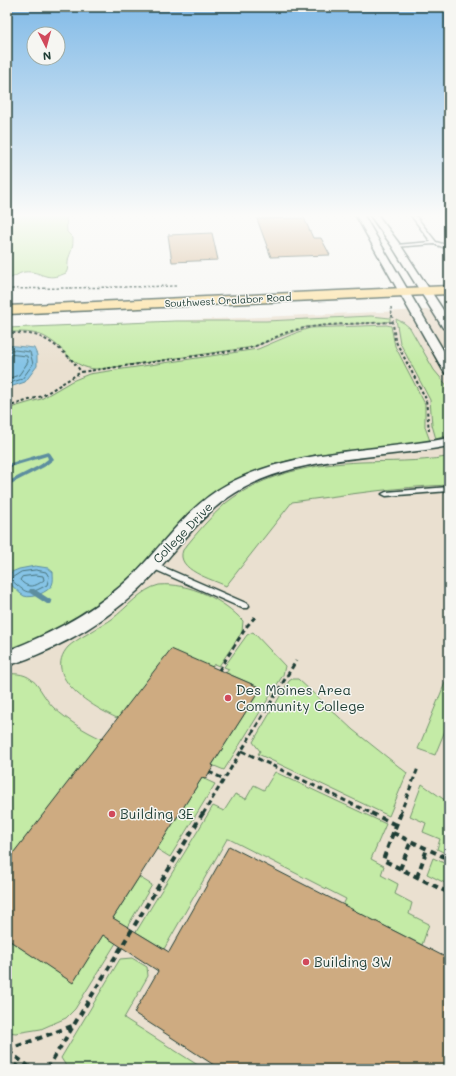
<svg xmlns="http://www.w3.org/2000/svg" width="456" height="1076" font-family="Mali,sans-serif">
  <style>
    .built { fill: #eae0d0 }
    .green { fill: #c4eba6; stroke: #72946d }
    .water { fill: #86c4e6; stroke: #5d8e9f }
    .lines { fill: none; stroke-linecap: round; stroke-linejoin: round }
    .shore { stroke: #48737b; stroke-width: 1 }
    .stream { fill: #5d8e9f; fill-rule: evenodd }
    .building { fill: #ceab81; stroke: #1f3d34 }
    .lane-casing { stroke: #1f3d34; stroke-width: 3 }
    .street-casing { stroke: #1f3d34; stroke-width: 3 }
    .primary-casing { stroke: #1f3d34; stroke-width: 3 }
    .path-far3 { stroke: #1f3d34; stroke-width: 1.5; stroke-dasharray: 2.5 2; stroke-linecap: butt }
    .path-far2 { stroke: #1f3d34; stroke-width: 2; stroke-dasharray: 3 2.5; stroke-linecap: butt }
    .path-far1 { stroke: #1f3d34; stroke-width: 3; stroke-dasharray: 5 3.5; stroke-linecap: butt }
    .path { stroke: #1f3d34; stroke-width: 4; stroke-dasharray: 6 4.5; stroke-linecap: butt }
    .lane { fill: #f6f6f2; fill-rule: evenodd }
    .street { fill: #f6f6f2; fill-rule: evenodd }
    .primary { fill: #fdde96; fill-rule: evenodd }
    .poi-dot { fill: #d1495b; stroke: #f6f6f2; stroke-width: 1.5 }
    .labels { text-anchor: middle; stroke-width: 3; stroke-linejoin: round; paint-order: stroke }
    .far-street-label { font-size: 10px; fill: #1f3d34; stroke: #f6f6f2 }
    .street-label { font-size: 12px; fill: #1f3d34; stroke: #f6f6f2 }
    .near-poi-label { font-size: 14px; fill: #1f3d34; stroke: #f6f6f2; text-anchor: start }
  </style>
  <rect width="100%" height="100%" fill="#f6f6f2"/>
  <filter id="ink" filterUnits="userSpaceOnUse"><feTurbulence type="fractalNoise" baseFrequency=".025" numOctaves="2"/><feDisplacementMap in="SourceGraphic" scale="8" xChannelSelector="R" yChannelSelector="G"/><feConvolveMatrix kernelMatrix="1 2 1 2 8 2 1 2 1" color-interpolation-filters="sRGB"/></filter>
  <g filter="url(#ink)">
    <path class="built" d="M449,309V1069H7V328Z"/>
    <path class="green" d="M7,214H66L67,232L73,238C73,247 72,249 69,257C67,262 69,268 66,273C44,283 43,270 24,272C18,273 14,278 7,279Z
      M371,316L390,318V321L386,322L306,327L253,347L101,369C72,370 69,351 47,338C36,331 19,332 7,332V328L175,321H266Z
      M396,319L404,323L410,328L434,370L449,388V435L436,439L432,425L430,400L400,343Z
      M387,325L391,326L395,346L425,404V427L430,441L401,446L319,454L278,463L247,474L218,490L133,576L108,598L58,631L7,651V409L41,399L72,381L89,374L258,349L298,332L310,328Z
      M446,457L449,460V485C396,487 344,495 292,502L226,586C212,579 175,570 183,550C196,534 210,517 226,503C264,473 314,464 361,462C389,461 418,462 446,457Z
      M159,585C189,582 224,600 243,621L242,632L219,666L214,664L212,667L117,718C95,708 41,678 68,647C76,639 101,627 112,619C127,608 141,589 159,585Z
      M253,632L285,666L283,675L224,770L212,765L261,688L226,673L229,669L224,667L247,635Z
      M449,673V721L435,755L418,749Z
      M7,674C38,671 37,691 54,708C69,721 84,731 102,739L10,858L7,856Z
      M292,679H298L353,730L407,773L389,816L258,754L260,751L253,742L289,681Z
      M275,772L386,824L371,859L384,866L381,875L398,884L395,894L412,903L409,914L429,924L422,945L343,905L346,899L229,839H227L164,949L136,932L213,806L224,811L235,794L246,799L254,785L264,790Z
      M202,778L215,784L170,857L157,849Z
      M422,784L449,803V855L437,849L440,839L423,832L426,823L410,816Z
      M433,858L449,865V885L427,874Z
      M139,877L152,885L127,927L113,918Z
      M103,935L116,943L75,1009L66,1018L41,1029L16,1033L7,1032V939L73,982Z
      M132,958L147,967L148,976L124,1018L204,1069H68L61,1058L120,959Z"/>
    <path class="water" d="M7,345L34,348L37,355V366L25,382L7,388Z
      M35,566L48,568L53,572C53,576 54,581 52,585C48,592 32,599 24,596C18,593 14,586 7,582V574L19,569Z"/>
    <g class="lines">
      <path class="shore" d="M7,349L30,352L33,364L22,379L7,384
        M7,354L27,356L28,362L19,375L7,379
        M36,570L46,572L49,577L47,585C26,596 28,594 10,579L21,572Z
        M36,575L43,576L44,580C35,587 28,589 20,580L22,577Z"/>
      <path class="stream" d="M48,452L50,453L54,459L53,460L44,467L7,486V482L40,465L48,459L47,456L7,468V464Z
        M30,589H34L51,600L52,602L51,604H47L30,593L29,591Z"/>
    </g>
    <path class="building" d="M304,218L313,238H321L330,255L271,257L257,219Z
      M212,233L218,260L172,262L168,235Z
      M171,649L261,688L212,765L214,766L205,779L202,778L113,918L169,952L229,846L449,959V1069H220L134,1013L158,971L103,935L73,983L7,939V861Z"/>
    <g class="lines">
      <g class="lane-casing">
        <path id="lane" d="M410,214H414L436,242L449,246V249L434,244L394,247V246L396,245L431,242Z
          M449,487V491L386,496L382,494L386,492Z
          M152,562L248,604L249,606L248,608H242L149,567L148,565L149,563Z"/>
      </g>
      <g class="street-casing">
        <path id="street" d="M355,214H363L449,360V374L445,373L443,370Z
          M369,214H377L401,246L449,319V331L443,328L392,246Z
          M449,438V446C378,460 298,454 235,493C202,513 180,546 154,574C115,617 62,648 7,666V651C53,633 97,610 133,575C163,545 188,506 226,485C294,448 374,452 449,438Z"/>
      </g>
      <g class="primary-casing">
        <path id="primary" d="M449,286V294L7,314V306Z"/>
      </g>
      <path class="path-far3" d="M7,289L178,286
        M391,307L392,316"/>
      <path class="path-far2" d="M392,315L395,340L426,399L429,431
        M7,333C17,333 29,333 38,336C54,342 72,358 81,372
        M7,407L42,396L81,372L246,349C263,345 278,334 295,330C324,323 362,324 393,322"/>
      <path class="path-far1" d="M219,670L247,626L255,617
        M242,751L373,814
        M209,772L224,779
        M203,814L296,661
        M400,814L418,768"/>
      <path class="path" d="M371,813L396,825
        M401,813L393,833L449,859
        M393,833L383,860L449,893
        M400,869L411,841
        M417,877L427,849
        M7,1050L72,1026
        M8,1051L32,1069
        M14,1069L20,1060
        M47,1069L203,813"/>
      <use href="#lane" class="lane"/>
      <use href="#street" class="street"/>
      <use href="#primary" class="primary"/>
    </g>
  </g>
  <linearGradient id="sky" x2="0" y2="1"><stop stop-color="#81bae7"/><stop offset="0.59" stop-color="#fbfbf9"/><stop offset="1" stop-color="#fbfbf9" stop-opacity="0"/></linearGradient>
  <rect width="456" height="365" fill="url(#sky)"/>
  <g class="poi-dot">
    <circle cx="228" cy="698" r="4"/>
    <circle cx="112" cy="814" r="4"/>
    <circle cx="306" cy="962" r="4"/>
  </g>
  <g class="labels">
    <g class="far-street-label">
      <text transform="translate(228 300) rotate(-3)" y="4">Southwest Oralabor Road</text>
    </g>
    <g class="street-label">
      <text transform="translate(183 533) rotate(-46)" y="4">College Drive</text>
    </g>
    <g class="near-poi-label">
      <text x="236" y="695">Des Moines Area<tspan x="236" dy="16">Community College</tspan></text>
      <text x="120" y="819">Building 3E</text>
      <text x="314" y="967">Building 3W</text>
    </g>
  </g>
  <rect width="456" height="1076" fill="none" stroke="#f6f6f2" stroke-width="24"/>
  <rect x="12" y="12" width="432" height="1052" fill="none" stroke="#1f3d34" stroke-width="1.5" filter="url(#ink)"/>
  <g transform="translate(46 46) rotate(174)"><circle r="19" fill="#f6f6f2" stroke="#a0aca6"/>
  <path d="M0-3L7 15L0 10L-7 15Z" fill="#d1495b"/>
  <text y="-6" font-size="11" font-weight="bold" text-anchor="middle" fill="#1f3d34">N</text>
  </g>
</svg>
